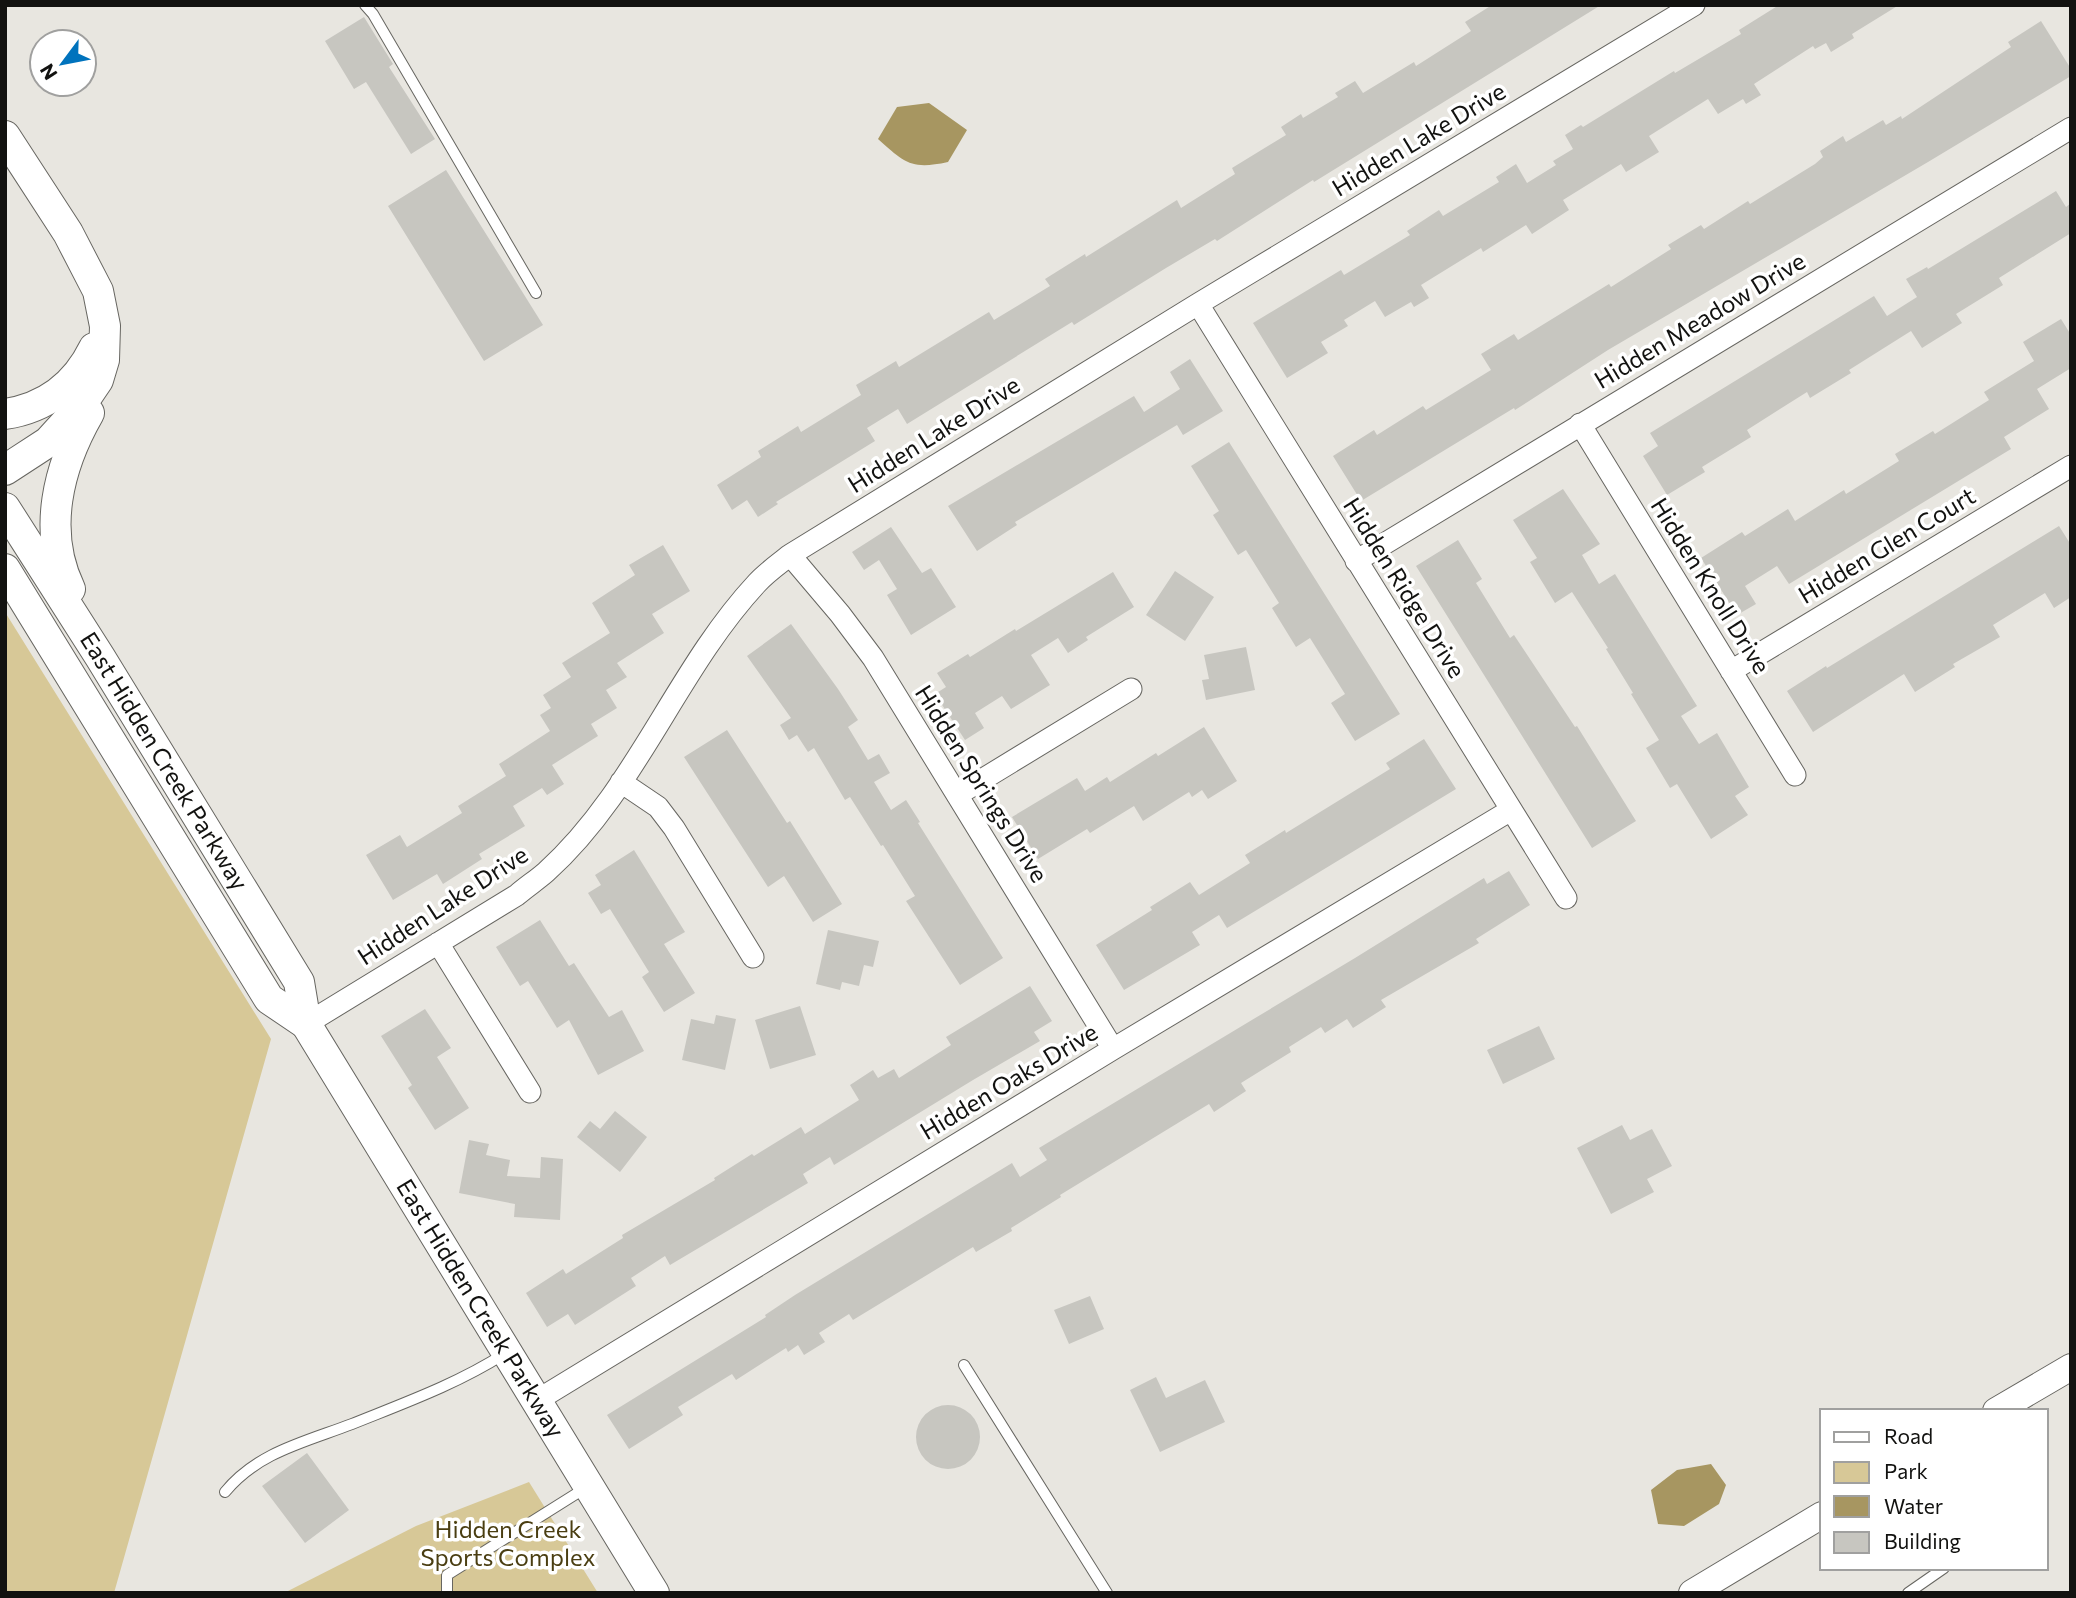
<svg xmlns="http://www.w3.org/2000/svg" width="2076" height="1598" font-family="Commissioner,sans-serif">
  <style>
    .green { fill: #d7c897 }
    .water { fill: #a79661 }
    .building { fill: #c7c6c0 }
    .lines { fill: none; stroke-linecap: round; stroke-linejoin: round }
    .service-casing { stroke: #676661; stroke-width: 12 }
    .minor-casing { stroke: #676661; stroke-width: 23 }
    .tertiary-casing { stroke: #676661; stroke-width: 28 }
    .secondary-casing { stroke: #676661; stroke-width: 32 }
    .service { stroke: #fff; stroke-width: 10 }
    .minor { stroke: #fff; stroke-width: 21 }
    .tertiary { stroke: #fff; stroke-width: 26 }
    .secondary { stroke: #fff; stroke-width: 30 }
    .labels { text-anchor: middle; stroke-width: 7; stroke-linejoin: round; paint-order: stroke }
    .street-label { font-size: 24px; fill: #121210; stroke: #fff }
    .park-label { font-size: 24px; fill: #4a3e12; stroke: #fff }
  </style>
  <rect width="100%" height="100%" fill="#e8e6e0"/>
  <path class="green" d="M5,612L271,1039L114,1593H5Z
    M529,1482L598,1593H284L416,1526Z"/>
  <path class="water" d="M929,103L967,130L948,162C911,170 905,163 878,139L897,107Z
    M1711,1464L1726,1485L1719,1504L1684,1526L1658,1524L1651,1490L1677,1470Z"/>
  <path class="building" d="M1492,5H1601L1314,182L1313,180L1217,241L1215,239L1166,268L1074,325L1072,322L907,424L898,409L867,428L875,441L776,502L778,504L758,517L747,500L732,510L717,485L761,457L758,451L798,426L801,432L861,395L856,385L896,361L899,367L989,312L994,320L1050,286L1045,279L1085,254L1086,257L1177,200L1181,208L1235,174L1232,168L1286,135L1281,127L1301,114L1303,118L1338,97L1335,93L1355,81L1363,93L1414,62L1416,66L1471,31L1465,22Z
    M1779,5H1899L1852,34L1854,38L1831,52L1826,43L1815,49L1813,46L1754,84L1761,95L1746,104L1743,99L1718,114L1708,99L1649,136L1659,152L1626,172L1621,164L1563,200L1569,210L1532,234L1526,225L1483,252L1481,248L1421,285L1429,298L1414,307L1411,302L1385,317L1375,301L1344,320L1348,326L1321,342L1328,353L1287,378L1253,323L1341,270L1344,275L1410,235L1407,231L1439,210L1443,216L1499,182L1496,177L1516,164L1527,183L1556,165L1553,161L1573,149L1565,135L1581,125L1583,127L1674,71L1675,73L1741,34L1739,30Z
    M364,17L393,64L389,67L435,139L411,154L366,82L354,89L325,41Z
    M2041,21L2071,69V76L1928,162L1608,350L1515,410L1514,408L1361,501L1333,456L1374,430L1377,435L1423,406L1426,410L1491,370L1481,354L1514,334L1518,340L1609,284L1611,287L1671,249L1668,245L1701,225L1704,229L1748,201L1750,204L1815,164L1823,157L1820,151L1843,136L1846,142L1883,120L1886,125L1901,116L1902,119L2011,47L2008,42Z
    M446,170L543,325L484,361L388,206Z
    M2056,191L2066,207L2071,203V233L1999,278L2003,285L1956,314L1962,323L1922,348L1911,331L1849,370L1851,373L1810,398L1807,392L1747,430L1751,437L1702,467L1705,472L1667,495L1643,456L1658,446L1650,433L1874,296L1887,316L1917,297L1906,279L1927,267L1928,269Z
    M2061,319L2071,335V368L2037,389L2049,409L2004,437L2011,449L1789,584L1777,566L1745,586L1756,604L1737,615L1701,558L1742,532L1745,536L1788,509L1795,521L1844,490L1846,494L1899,461L1895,454L1933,431L1935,434L1989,400L1984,392L2034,361L2023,342Z
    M1190,359L1223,411L1183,435L1177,425L1015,522L1017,525L977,551L948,506L1134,396L1144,412L1180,389L1170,372Z
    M1229,442L1400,714L1355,741L1331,703L1345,694L1310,638L1296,647L1272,608L1279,603L1246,550L1238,555L1213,515L1219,511L1191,466Z
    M1563,489L1600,544L1582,555L1599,584L1615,574L1697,706L1681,716L1699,744L1717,733L1749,787L1735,796L1748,815L1711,839L1677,784L1670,788L1646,748L1659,740L1631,694L1633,693L1606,649L1608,648L1572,592L1555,603L1530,562L1537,558L1513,520Z
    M2059,526L2071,545V597L2054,608L2045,593L1993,625L2000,637L1953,664L1955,667L1915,692L1904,674L1813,732L1787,691L1826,666L1827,668Z
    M891,527L922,573L931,568L956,607L911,635L887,595L897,589L879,560L864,570L852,552Z
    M1458,540L1482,579L1476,583L1510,638L1514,635L1575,727L1577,726L1636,821L1592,848L1416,566Z
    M663,545L690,591L652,614L664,633L617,663L627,677L606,690L617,708L591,724L598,736L552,765L564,784L547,795L542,788L513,806L525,826L479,854L482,859L443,884L437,874L393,900L366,855L400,835L407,847L462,813L458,806L506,776L499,764L550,731L540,715L551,708L543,695L571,677L562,663L610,633L592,603L635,575L629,565Z
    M1175,571L1214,597L1185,641L1146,615Z
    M1113,572L1134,607L1086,637L1088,640L1068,653L1058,638L1031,655L1050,685L1011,709L1002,696L975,713L984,728L965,740L935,694L946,687L937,673L968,654L970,657L1015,629L1016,631Z
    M791,624L838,689L858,720L848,727L868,760L879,754L890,773L874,782L891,810L906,800L920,822L918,823L1003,958L960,985L906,901L915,896L883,845L881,846L850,797L845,800L814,748L808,752L797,735L789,740L780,725L791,718L747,656Z
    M1246,647L1255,690L1206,700L1202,680L1209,679L1204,655Z
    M1204,727L1237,781L1208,799L1202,790L1192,797L1189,792L1143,821L1134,806L1090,833L1087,829L1038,859L1012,817L1077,778L1085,791L1107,777L1110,782L1156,753L1158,756Z
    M727,730L787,823L790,821L842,904L813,922L784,876L768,887L684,757Z
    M1424,739L1456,789L1227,928L1219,915L1192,932L1200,945L1124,990L1096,945L1152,910L1150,907L1190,882L1199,895L1250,863L1245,855L1285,830L1286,833L1390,769L1386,763Z
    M634,850L685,932L664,944L695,993L664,1012L642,977L649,972L610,909L601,914L588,893L601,885L595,875Z
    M1509,871L1530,905L1476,939L1479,943L1381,1000L1386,1007L1353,1028L1347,1019L1325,1033L1321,1027L1289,1047L1291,1052L1241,1083L1246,1091L1214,1112L1209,1104L1060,1195L1061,1197L1011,1228L1012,1231L976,1252L973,1247L853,1320L849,1314L819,1333L825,1342L804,1355L798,1345L788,1352L786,1348L736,1380L732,1374L678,1407L683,1415L629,1449L607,1415L766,1317L765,1315L795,1295L1012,1163L1020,1177L1047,1160L1039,1148L1355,958L1484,878L1487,884Z
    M540,920L569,966L574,963L609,1017L622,1010L644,1051L598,1075L569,1020L557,1028L528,981L520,986L496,947Z
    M828,930L879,941L873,967L864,965L859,986L842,982L840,990L816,984Z
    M1030,986L1052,1021L1034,1032L1040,1041L973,1080L834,1165L830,1157L803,1174L808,1183L670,1265L665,1256L631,1278L636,1286L575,1325L568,1314L547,1327L526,1293L563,1269L566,1274L623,1238L622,1235L715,1180L714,1178L752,1154L754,1156L801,1127L805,1134L859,1100L850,1085L873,1070L878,1078L894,1069L899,1078L951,1045L946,1037Z
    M800,1006L816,1055L770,1069L755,1020Z
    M425,1009L451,1048L437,1057L469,1108L435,1130L408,1088L412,1085L381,1036Z
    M716,1015L736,1019L725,1070L682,1060L691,1019L714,1024Z
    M1539,1026L1555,1059L1503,1084L1487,1050Z
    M615,1111L647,1137L620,1172L577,1137L590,1121L600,1129Z
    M1622,1125L1630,1140L1652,1129L1672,1166L1647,1179L1654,1192L1611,1214L1577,1148Z
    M469,1140L489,1144L486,1155L510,1160L507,1176L540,1178L541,1157L563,1159L560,1220L514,1217L515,1204L459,1193Z
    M1090,1296L1104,1329L1069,1344L1054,1310Z
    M1156,1377L1166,1398L1205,1380L1225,1422L1160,1452L1130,1390Z
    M916 1437a32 32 0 1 1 64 0a32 32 0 1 1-64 0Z
    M307,1453L349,1510L305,1543L262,1486Z"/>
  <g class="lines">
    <g class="service-casing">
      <path id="service" d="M365,5L373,14L536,293
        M964,1365L1107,1593
        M225,1492C258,1452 305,1442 352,1424C404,1403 457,1384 504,1354
        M447,1593V1575L587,1487
        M1908,1593L1944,1568"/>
    </g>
    <g class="minor-casing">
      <path id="minor" d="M1198,304L1566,898
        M1580,424L1795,775
        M790,555L840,614L873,658L1113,1049
        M1356,561L2071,128
        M1731,671L2071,466
        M621,782L658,807L674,828L753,957
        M957,795L1131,689
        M438,943L530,1092
        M306,1024L517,895C526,887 537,880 546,872C636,791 676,670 757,583C767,572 779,564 790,555L1198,304L1694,5
        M536,1401L1113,1049L1511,810"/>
    </g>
    <g class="tertiary-casing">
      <path id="tertiary" d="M1996,1411L2071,1367
        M1692,1593L1822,1515"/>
    </g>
    <g class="secondary-casing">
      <g id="secondary">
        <path d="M5,136L68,233L98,291L105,326L104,360L98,380L79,408L48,442L5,470"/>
        <path d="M5,414C45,408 76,385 94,348"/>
        <path id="s1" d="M5,508L100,657L299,982L306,1024L654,1593"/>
        <path d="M5,569L269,999L306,1024"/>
        <path d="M70,589C42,531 58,467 89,413"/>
      </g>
    </g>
    <use href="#service" class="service"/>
    <use href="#minor" class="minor"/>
    <use href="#tertiary" class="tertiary"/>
    <use href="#secondary" class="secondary"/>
  </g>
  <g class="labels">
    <g class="street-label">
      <text transform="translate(1419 140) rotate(-31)" y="8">Hidden Lake Drive</text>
      <text transform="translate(1700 321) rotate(-31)" y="8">Hidden Meadow Drive</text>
      <text transform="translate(934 435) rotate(-32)" y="8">Hidden Lake Drive</text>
      <text transform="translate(1887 546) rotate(-31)" y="8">Hidden Glen Court</text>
      <text transform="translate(1710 586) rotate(58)" y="8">Hidden Knoll Drive</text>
      <text transform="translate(1404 588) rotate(58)" y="8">Hidden Ridge Drive</text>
      <text dy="8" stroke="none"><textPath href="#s1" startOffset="299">East Hidden Creek Parkway</textPath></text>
      <text transform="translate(981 784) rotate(58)" y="8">Hidden Springs Drive</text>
      <text transform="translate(443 906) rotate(-33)" y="8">Hidden Lake Drive</text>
      <text transform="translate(1009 1082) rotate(-31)" y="8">Hidden Oaks Drive</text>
      <text dy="8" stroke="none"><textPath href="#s1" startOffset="934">East Hidden Creek Parkway</textPath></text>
    </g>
    <g class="park-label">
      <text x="508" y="1538">Hidden Creek<tspan x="508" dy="28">Sports Complex</tspan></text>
    </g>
  </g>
  <rect width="2076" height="1598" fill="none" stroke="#121210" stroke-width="14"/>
  <rect x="1820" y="1409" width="228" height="161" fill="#ffffff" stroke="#a0a09f" stroke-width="2"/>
  <rect x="1834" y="1432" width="35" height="10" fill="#ffffff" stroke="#a0a09f" stroke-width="2"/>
  <text x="1884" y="1444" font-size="21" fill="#121210">Road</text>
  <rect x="1834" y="1462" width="35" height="21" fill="#d7c897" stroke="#a0a09f" stroke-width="2"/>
  <text x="1884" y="1479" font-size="21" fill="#121210">Park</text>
  <rect x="1834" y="1496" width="35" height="21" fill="#a79661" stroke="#a0a09f" stroke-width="2"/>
  <text x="1884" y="1514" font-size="21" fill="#121210">Water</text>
  <rect x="1834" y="1532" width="35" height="21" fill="#c7c6c0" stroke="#a0a09f" stroke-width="2"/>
  <text x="1884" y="1549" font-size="21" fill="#121210">Building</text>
  <g transform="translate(63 63) rotate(238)"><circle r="33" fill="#ffffff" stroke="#a0a09f" stroke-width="2"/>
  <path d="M0-5L12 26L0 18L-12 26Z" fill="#0073bd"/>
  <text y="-10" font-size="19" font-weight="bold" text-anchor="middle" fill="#121210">N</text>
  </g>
</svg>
